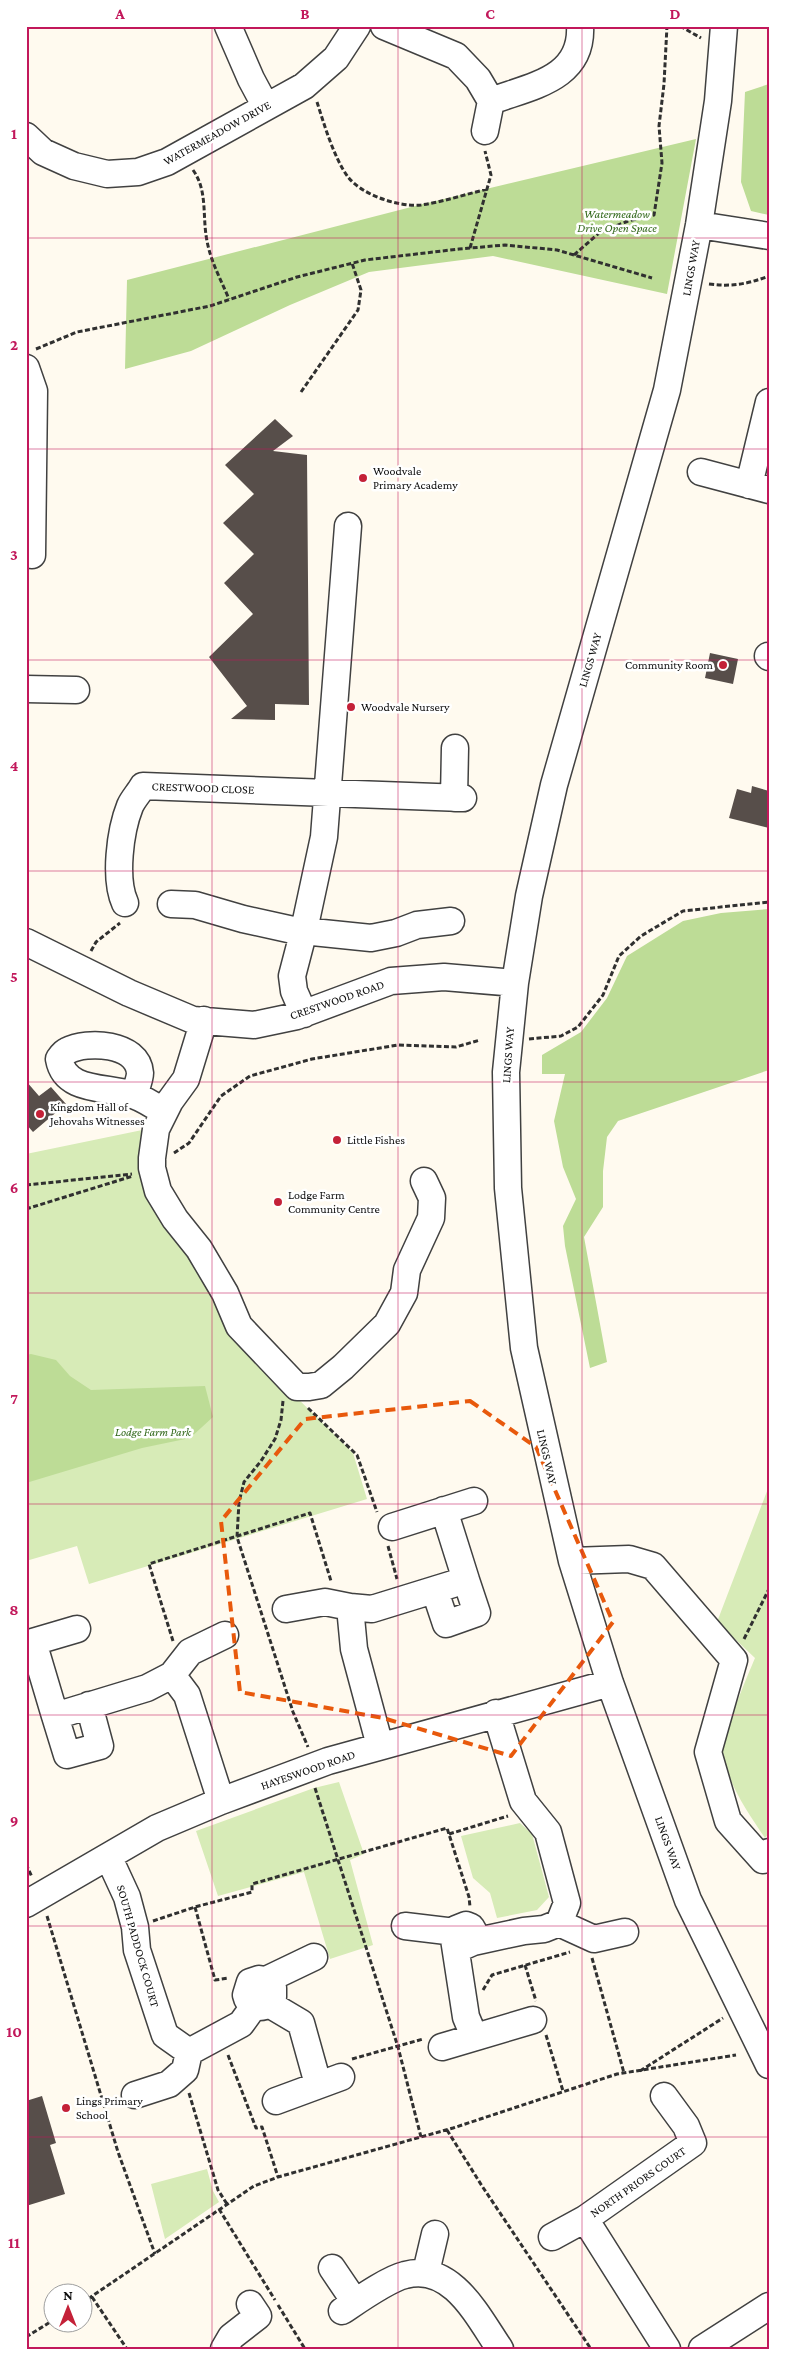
<svg xmlns="http://www.w3.org/2000/svg" width="795" height="2375" font-family="'Crimson Pro',serif">
  <style>
    .green { fill: #d7ebb7 }
    .forest { fill: #bddc96 }
    .building { fill: #574e4a }
    .lines { fill: none; stroke-linecap: round; stroke-linejoin: round }
    .minor-casing { stroke: #414141; stroke-width: 29 }
    .path { stroke: #303030; stroke-width: 3; stroke-dasharray: 5 2.5; stroke-linecap: butt }
    .minor { stroke: #fff; stroke-width: 26 }
    .marked { fill: none; stroke: #e8590c; stroke-width: 4; stroke-dasharray: 10 6; stroke-linejoin: round }
    .grid { fill: none; stroke: #c2185b; stroke-width: 1; stroke-opacity: 0.55 }
    .poi-dot { fill: #c42138; stroke: #fff; stroke-width: 2 }
    .labels { text-anchor: middle; stroke-width: 5; stroke-linejoin: round; paint-order: stroke }
    .street-label { font-size: 12px; fill: #0e0e0e; stroke: #fff }
    .park-label { font-size: 12px; font-style: italic; fill: #33691c; stroke: #fff }
    .poi-label { font-size: 12px; fill: #0e0e0e; stroke: #fff; text-anchor: start }
    .neatline { fill: none; stroke: #c2185b; stroke-width: 2 }
    .grid-label { font-size: 16px; text-anchor: middle; font-weight: bold; fill: #c2185b }
  </style>
  <rect width="100%" height="100%" fill="#fffaef"/>
  <path class="green" d="M152,1128L187,1246L284,1385L353,1453L367,1499L89,1584L77,1546L26,1561V1154Z
    M769,1486V1833L765,1838C747,1811 728,1785 723,1752C721,1737 748,1675 755,1658L717,1622Z
    M339,1782L364,1854L350,1860L373,1945L330,1959L304,1872L218,1896L196,1831L314,1788Z
    M520,1823L532,1834L549,1897L537,1910L497,1918L490,1893L473,1878L461,1836Z
    M207,2169L213,2191L219,2202L165,2239L151,2184Z"/>
  <path class="forest" d="M769,84V215L751,211L741,182L745,92Z
    M696,139L667,294L493,256L369,272L290,305L191,351L125,369L127,280L419,205Z
    M769,909V1070L618,1121L607,1137L603,1171V1207L584,1237L607,1362L590,1368L565,1246L563,1226L576,1199L563,1167L554,1121L565,1074H542V1055L581,1032L607,998L627,956L683,921L721,913Z
    M31,1354L56,1360L70,1376L91,1390L205,1386L213,1417L190,1438L142,1448L26,1483V1355Z"/>
  <path class="building" d="M275,419L293,436L273,451L307,455L309,705L275,704V720L231,719L247,706L209,657L253,614L224,583L254,554L223,523L254,494L225,465Z
    M710,653L738,659L733,684L705,678Z
    M752,786L769,791V828L729,818L737,789L751,793Z
    M26,1081L39,1096L51,1087L66,1104L33,1132L26,1124Z
    M42,2096L56,2143L50,2145L65,2194L26,2206V2101Z"/>
  <g class="lines">
    <g class="minor-casing">
      <path id="minor" d="M228,26L251,79L266,107
        M384,26L456,56L478,79L491,101C531,86 583,79 580,26
        M724,26L718,101L699,225L667,390L554,785L529,896L515,983L506,1072L508,1188L524,1348L572,1561L610,1683L688,1900L769,2065
        M485,131L491,101
        M26,136L43,152L74,166L107,174L138,172L167,162L304,86L336,58L357,26
        M699,225L769,236
        M26,368L34,391L32,555
        M701,472L769,490
        M749,485L769,402
        M768,656L769,657
        M26,689L76,690
        M454,798L455,748
        M125,903C114,879 120,831 130,806C133,799 139,793 143,786L463,798
        M171,904L195,905L243,919L293,930L371,938L396,933L417,925L451,921
        M26,942L129,993L193,1020L254,1025L297,1016L391,981L444,977L515,983
        M304,1014L294,991L292,976L304,930L324,837L348,526
        M204,1020L186,1079L170,1101L156,1129L152,1158V1168L158,1191L175,1219L199,1249L225,1293L239,1326L297,1387H309L321,1385L343,1367L387,1324L404,1293L407,1270L431,1218L432,1198L424,1181
        M134,1095C136,1089 140,1079 140,1073C138,1043 87,1040 67,1051C64,1052 61,1056 59,1059C65,1093 107,1086 133,1095C144,1099 155,1106 164,1112
        M392,1527L474,1501
        M572,1561L629,1559L653,1566L734,1660L708,1752L728,1821L763,1860L769,1852
        M435,1591L446,1624L477,1613L466,1580
        M286,1609L325,1602L350,1607
        M33,1642L55,1716L147,1688L172,1675L187,1695L221,1801
        M26,1644L77,1629
        M172,1675L190,1652L225,1635
        M496,1713L523,1801L548,1832L567,1903L559,1923
        M55,1716L67,1755L100,1746L89,1705
        M380,1746L354,1649L350,1607L372,1609L466,1580L444,1510
        M109,1858L127,1897L135,1927L137,1950L165,2035L189,2052
        M26,1904L157,1828L221,1801L328,1761L610,1683
        M405,1926L455,1932
        M454,1939L466,2017L474,2036
        M473,1942L475,1934L471,1927L466,1925L456,1929L454,1939L459,1944L464,1946L473,1942L524,1931L544,1929L559,1923L594,1939L625,1932
        M266,1980L273,1988V1997L265,2006C255,2009 248,2004 246,1995L250,1982L259,1979L266,1980L314,1957
        M269,2004L301,2023L318,2084
        M442,2047L533,2020
        M135,2095L169,2084L185,2070L189,2052L241,2024L254,2006
        M276,2101L341,2077
        M585,2219L667,2349
        M552,2237L585,2219L693,2143L686,2126L664,2096
        M332,2268L355,2302
        M426,2272L435,2234
        M342,2311C357,2301 388,2279 405,2275C452,2262 478,2317 500,2349
        M224,2349L231,2337L258,2316L250,2304
        M702,2349L769,2306"/>
    </g>
    <path class="path" d="M680,26L701,38
      M317,102C324,124 334,158 348,177C362,195 398,207 421,205C443,202 466,194 488,189
      M193,170C208,191 202,216 207,241C211,262 221,280 229,299
      M470,248L491,175L485,151
      M574,255L599,233L628,221L654,215L662,163L659,126L664,84L667,26
      M709,284C731,287 748,284 769,276
      M36,349L77,332L210,306L297,277L365,260L459,249L505,245L557,250L652,278
      M301,392L358,310L361,290L352,263
      M91,951L96,942L120,923
      M529,1039L561,1036L578,1027L603,995L619,956L641,936L683,911L769,902
      M174,1153L189,1143L221,1096L250,1076L312,1059L398,1045L456,1047L480,1040
      M26,1185L132,1174
      M26,1209L133,1176
      M283,1401L281,1420L275,1439L261,1461L244,1482L239,1502L237,1537L293,1712L308,1747
      M308,1408L357,1455L377,1512
      M388,1546L397,1579
      M744,1639L769,1589
      M173,1641L149,1564L310,1513L331,1581
      M315,1788L398,2047L421,2137
      M449,1834L508,1816
      M26,1864L32,1877
      M195,1907L215,1980L229,1978
      M47,1916L118,2152L155,2254
      M153,1921L195,1907L252,1892V1884L447,1828L469,1897L470,1907
      M592,1958L624,2073
      M525,1965L536,2001
      M483,1990L492,1975L570,1952
      M546,2035L563,2091
      M228,2055L256,2128L262,2127L278,2177
      M352,2059L423,2039
      M640,2071L723,2018
      M189,2093L218,2190L227,2204
      M447,2130L482,2186L591,2349
      M219,2209L275,2300
      M92,2297L127,2349
      M82,2303L254,2186L278,2177L453,2128L617,2074L736,2055
      M278,2305L305,2349
      M26,2337L52,2321"/>
    <use href="#minor" class="minor"/>
  </g>
  <path class="marked" d="M470,1401L536,1447L613,1622L511,1756L383,1718L240,1692L221,1521L305,1419Z"/>
  <path class="grid" d="M212,26V2349M398,26V2349M582,26V2349M26,238H769M26,449H769M26,660H769M26,871H769M26,1082H769M26,1293H769M26,1504H769M26,1715H769M26,1926H769M26,2137H769"/>
  <g class="poi-dot">
    <circle cx="363" cy="478" r="5"/>
    <circle cx="723" cy="665" r="5"/>
    <circle cx="351" cy="707" r="5"/>
    <circle cx="40" cy="1114" r="5"/>
    <circle cx="337" cy="1140" r="5"/>
    <circle cx="278" cy="1202" r="5"/>
    <circle cx="66" cy="2108" r="5"/>
  </g>
  <g class="labels">
    <g class="street-label">
      <text transform="translate(217 133) rotate(-29)" y="4">WATERMEADOW DRIVE</text>
      <text transform="translate(691 268) rotate(-80)" y="4">LINGS WAY</text>
      <text transform="translate(590 660) rotate(-74)" y="4">LINGS WAY</text>
      <text transform="translate(203 788) rotate(2)" y="4">CRESTWOOD CLOSE</text>
      <text transform="translate(337 1000) rotate(-19)" y="4">CRESTWOOD ROAD</text>
      <text transform="translate(508 1055) rotate(-86)" y="4">LINGS WAY</text>
      <text transform="translate(547 1457) rotate(77)" y="4">LINGS WAY</text>
      <text transform="translate(308 1770) rotate(-19)" y="4">HAYESWOOD ROAD</text>
      <text transform="translate(668 1843) rotate(70)" y="4">LINGS WAY</text>
      <text transform="translate(138 1946) rotate(74)" y="4">SOUTH PADDOCK COURT</text>
      <text transform="translate(638 2182) rotate(-35)" y="4">NORTH PRIORS COURT</text>
    </g>
    <g class="park-label">
      <text x="617" y="218">Watermeadow<tspan x="617" dy="14">Drive Open Space</tspan></text>
      <text x="153" y="1436">Lodge Farm Park</text>
    </g>
    <g class="poi-label">
      <text x="373" y="475">Woodvale<tspan x="373" dy="14">Primary Academy</tspan></text>
      <text x="713" y="669" text-anchor="end">Community Room</text>
      <text x="361" y="711">Woodvale Nursery</text>
      <text x="50" y="1111">Kingdom Hall of<tspan x="50" dy="14">Jehovahs Witnesses</tspan></text>
      <text x="347" y="1144">Little Fishes</text>
      <text x="288" y="1199">Lodge Farm<tspan x="288" dy="14">Community Centre</tspan></text>
      <text x="76" y="2105">Lings Primary<tspan x="76" dy="14">School</tspan></text>
    </g>
  </g>
  <rect width="795" height="2375" fill="none" stroke="#ffffff" stroke-width="55"/>
  <g transform="translate(68 2308)"><circle r="24" fill="#ffffff" stroke="#9f9f9f"/>
  <path d="M0-4L9 19L0 12L-9 19Z" fill="#c42138"/>
  <text y="-8" font-size="14" font-weight="bold" text-anchor="middle" fill="#0e0e0e">N</text>
  </g>
  <rect x="28" y="28" width="740" height="2320" class="neatline"/>
  <g class="grid-label">
    <text x="120" y="19">A</text>
    <text x="305" y="19">B</text>
    <text x="490" y="19">C</text>
    <text x="675" y="19">D</text>
    <text x="14" y="139">1</text>
    <text x="14" y="350">2</text>
    <text x="14" y="560">3</text>
    <text x="14" y="771">4</text>
    <text x="14" y="982">5</text>
    <text x="14" y="1193">6</text>
    <text x="14" y="1404">7</text>
    <text x="14" y="1615">8</text>
    <text x="14" y="1826">9</text>
    <text x="14" y="2037">10</text>
    <text x="14" y="2248">11</text>
  </g>
</svg>
